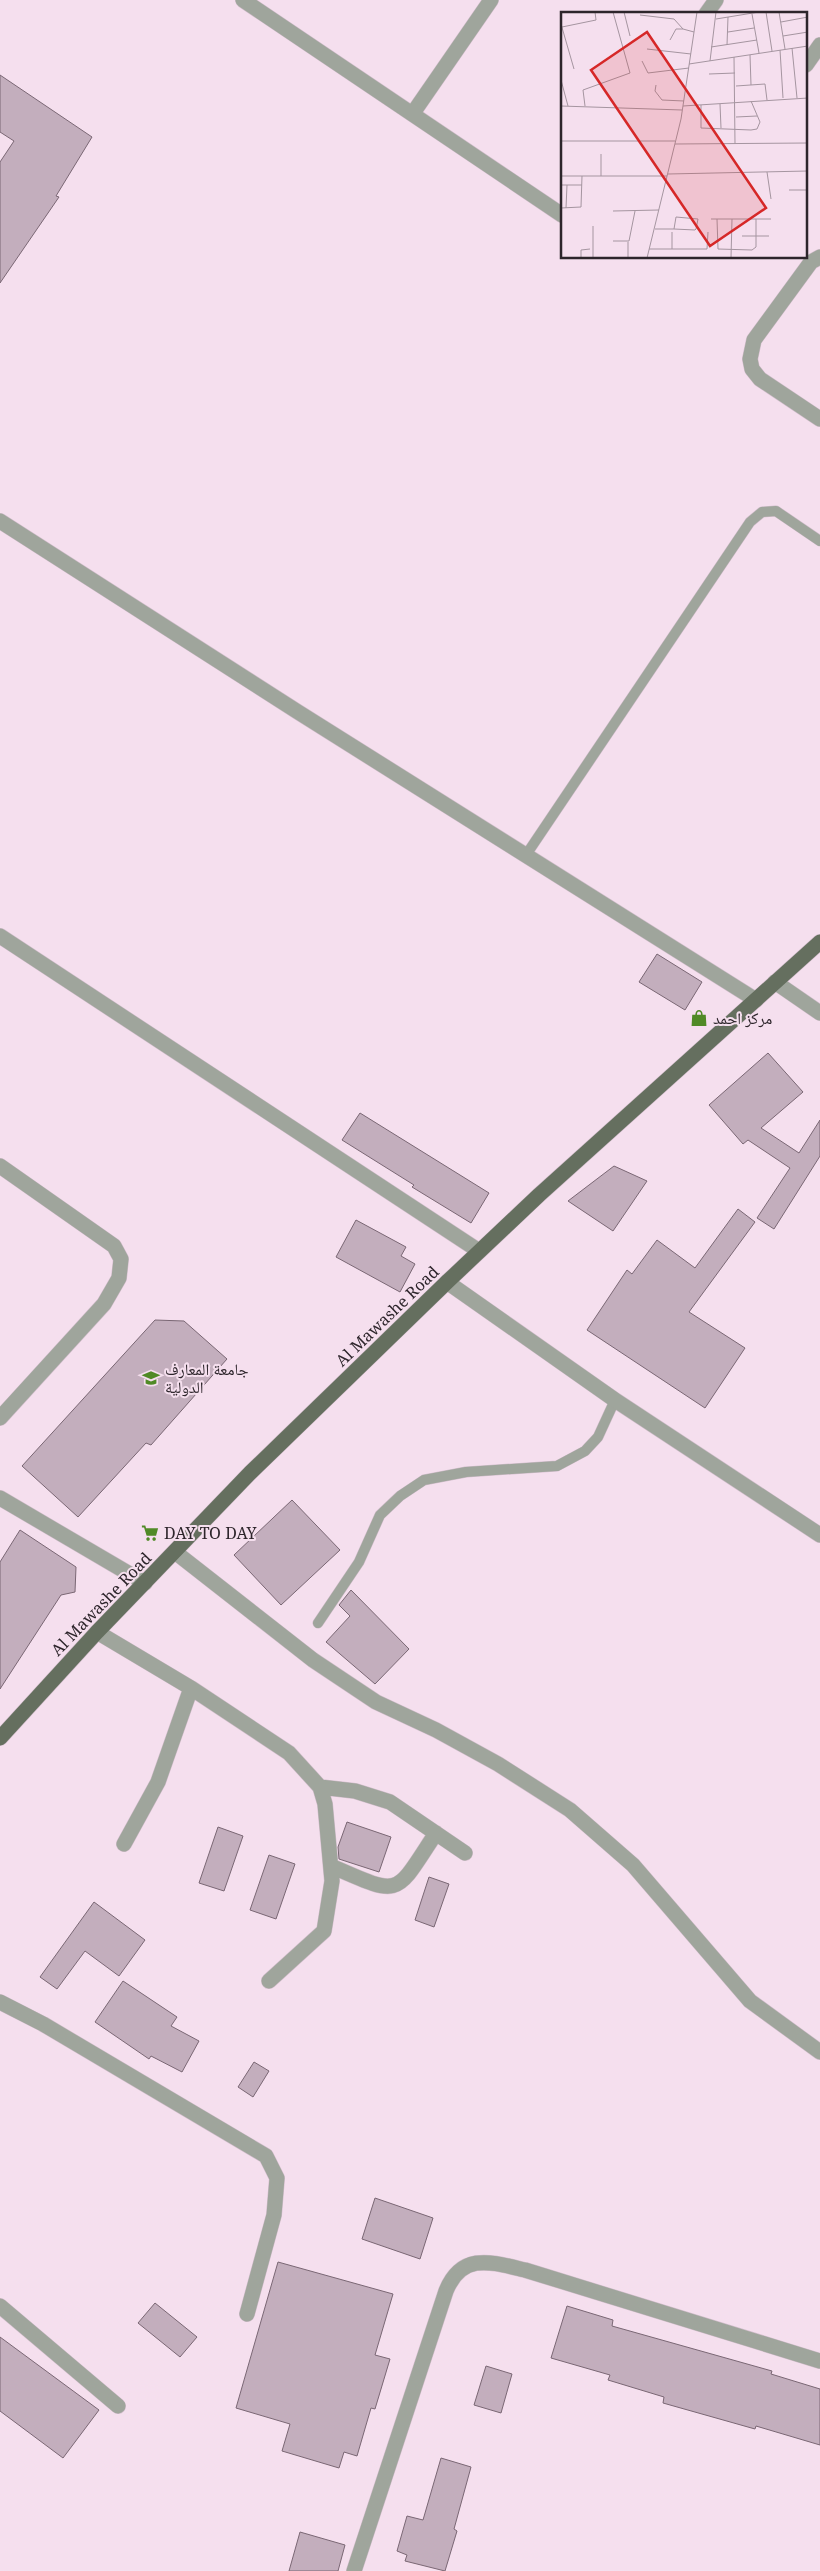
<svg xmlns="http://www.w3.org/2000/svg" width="820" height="2571" font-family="'Noto Serif','Noto Naskh Arabic',serif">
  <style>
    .building { fill: #c3aebd; stroke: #7a6774 }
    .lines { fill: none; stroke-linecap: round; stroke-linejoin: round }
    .lane-casing { stroke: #d1becb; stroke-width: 11 }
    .street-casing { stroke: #d1becb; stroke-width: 16 }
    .primary-casing { stroke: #d1becb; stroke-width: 16 }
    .lane { stroke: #9fa59c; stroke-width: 10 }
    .street { stroke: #9fa59c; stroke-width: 15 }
    .primary { stroke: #656f5f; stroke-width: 15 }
    .labels { text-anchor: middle; stroke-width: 4; stroke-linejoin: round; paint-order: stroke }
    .poi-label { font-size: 16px; fill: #2d252b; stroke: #f5dfee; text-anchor: start }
    .street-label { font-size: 16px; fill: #2d252b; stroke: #f5dfee }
    .inset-road { fill: none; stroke: #a595a0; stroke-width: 1 }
    .view { fill: #d62828; fill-opacity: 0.15; stroke: #d62828; stroke-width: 2.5 }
    .inset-edge { fill: none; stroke: #2d252b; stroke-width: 2.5 }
  </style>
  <rect width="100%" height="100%" fill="#f5dfee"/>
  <path class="building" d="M0,75L92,137L56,196L59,197L0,283V162L14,141L0,132Z
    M657,954L702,982L685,1010L639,982Z
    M768,1053L803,1092L761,1128L799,1153L820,1120V1156L774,1229L757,1218L790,1168L748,1140L743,1144L709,1105Z
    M360,1113L489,1193L471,1223L412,1187L414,1185L342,1140Z
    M614,1166L647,1181L613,1231L568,1201Z
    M738,1209L755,1222L689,1312L745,1348L705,1408L587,1330L627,1270L632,1274L657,1240L695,1268Z
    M356,1220L406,1247L401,1256L415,1264L400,1292L336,1257Z
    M155,1320L184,1321L227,1359L151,1445L146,1443L78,1517L22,1466Z
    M292,1500L340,1550L281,1605L234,1555Z
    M20,1530L76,1567L75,1592L61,1595L0,1689V1562Z
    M351,1590L409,1649L375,1684L326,1642L350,1616L339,1605Z
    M347,1822L391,1837L379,1872L339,1859L338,1847Z
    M218,1827L243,1836L224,1891L199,1883Z
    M269,1855L295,1864L276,1919L250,1910Z
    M429,1877L449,1884L434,1927L415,1920Z
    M94,1902L145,1940L119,1976L85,1951L57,1989L40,1977Z
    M123,1981L177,2017L171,2026L199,2041L182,2072L151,2056L149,2059L95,2022Z
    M254,2062L269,2071L253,2097L238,2087Z
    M375,2198L433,2218L420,2259L362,2239Z
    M278,2262L393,2294L375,2355L390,2359L375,2409L371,2408L357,2456L344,2452L339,2468L282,2451L290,2424L236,2408Z
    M155,2303L197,2337L180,2357L138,2323Z
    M567,2306L613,2320L612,2326L772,2371L771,2374L820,2389V2445L756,2426L755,2429L663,2403L664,2397L608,2380L610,2375L551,2358Z
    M0,2337L99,2410L63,2458L0,2411Z
    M486,2366L512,2374L501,2413L474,2405Z
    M441,2458L471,2467L454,2529L457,2531L445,2571L405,2561L407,2555L397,2551L407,2516L423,2520Z
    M300,2532L345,2545L338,2571H289Z"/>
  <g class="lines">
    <g class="lane-casing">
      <path id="lane" d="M526,855L750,522L762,512L776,511L820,541
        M318,1623L359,1562L380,1515L400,1496L424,1480L466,1472L557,1466L585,1451L598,1437L615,1400"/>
    </g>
    <g class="street-casing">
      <path id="street" d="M243,0L562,215
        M706,14L716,0
        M806,65L820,45
        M413,113L491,0
        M820,257L811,262L754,340L750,359L752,369L760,379L820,419
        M0,521L298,712L756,1000
        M0,936L479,1251
        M775,982L820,1013
        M0,1166L114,1246L121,1259L119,1278L104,1304L0,1418
        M447,1282L615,1400L820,1535
        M0,1498L145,1583
        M175,1552L313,1660L376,1702L436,1730L498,1764L570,1810L633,1865L750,2001L820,2052
        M97,1632L191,1688L289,1753L320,1787L325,1804L332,1881L324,1931L269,1981
        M320,1787L355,1791L390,1802L465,1853
        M124,1844L158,1782L191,1688
        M331,1866C402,1897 394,1897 436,1833
        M0,2002L43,2024L266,2156L277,2178L274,2215L247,2314
        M0,2306L118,2406
        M354,2571L446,2291C462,2252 491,2262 525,2270L820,2361"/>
    </g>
    <g class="primary-casing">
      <path id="primary" d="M0,1738L97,1632L250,1473L447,1282L539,1195L820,942"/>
    </g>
    <use href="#lane" class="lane"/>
    <use href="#street" class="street"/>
    <use href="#primary" class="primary"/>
  </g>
  <defs>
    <g id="shop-bare" transform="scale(1.35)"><path d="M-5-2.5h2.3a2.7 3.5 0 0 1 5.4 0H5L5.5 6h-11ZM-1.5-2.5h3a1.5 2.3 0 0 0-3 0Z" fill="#508a26" stroke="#f5dfee" stroke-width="2.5" paint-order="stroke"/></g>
    <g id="university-bare" transform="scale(1.35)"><path d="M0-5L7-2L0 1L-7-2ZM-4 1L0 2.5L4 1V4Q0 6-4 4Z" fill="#508a26" stroke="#f5dfee" stroke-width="2.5" paint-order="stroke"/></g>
    <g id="supermarket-bare" transform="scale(1.35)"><path d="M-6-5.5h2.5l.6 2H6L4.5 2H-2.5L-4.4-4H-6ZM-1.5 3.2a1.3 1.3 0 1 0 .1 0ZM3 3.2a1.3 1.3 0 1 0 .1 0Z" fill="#508a26" stroke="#f5dfee" stroke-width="2.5" paint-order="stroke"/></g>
  </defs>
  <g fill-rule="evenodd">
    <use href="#shop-bare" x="699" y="1018"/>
    <use href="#university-bare" x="151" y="1378"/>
    <use href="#supermarket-bare" x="150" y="1533"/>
  </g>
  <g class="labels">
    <g class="poi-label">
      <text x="713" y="1024">مركز احمد</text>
      <text x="165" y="1375">جامعة المعارف<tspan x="165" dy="18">الدولية</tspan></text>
      <text x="164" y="1539">DAY TO DAY</text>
    </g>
    <g class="street-label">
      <text transform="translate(387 1316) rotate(-44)" y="6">Al Mawashe Road</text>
      <text transform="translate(101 1604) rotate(-46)" y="6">Al Mawashe Road</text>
    </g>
  </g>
  <g transform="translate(561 12)">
    <rect width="246" height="246" fill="#f5dfee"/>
    <path class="inset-road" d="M63,0L69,24M205,0L211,39M218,0L224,37M191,2L198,41M79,3L113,7L122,17L133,20M155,7L198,0M220,10L247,5M0,12L13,57M1,15L35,8L34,0M167,20L193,16M222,24L247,20M109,28L115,17H122M166,33L167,5M150,35L196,28M231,36L236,86M86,37L130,42M219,38L222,86M189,43L190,73M173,45L174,132M81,49L87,61L128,56M149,49L155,0M128,52L247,34M148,62L174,61M0,68L7,94M95,73L94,79L101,88L123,89M175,74L204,72L206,88M159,92L160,116M140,93V116L190,118L196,117L199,110L190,89M0,94L121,98M24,94L22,78L69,61L52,0M122,94L247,86M175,105L196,104M0,129H114M114,132L247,131M40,142V164M206,160L210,187M107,162L247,159M0,164H106M0,173H21M228,178H247M0,196L20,195L21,164M5,196L6,173M52,199L98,198M150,207H210M156,207L157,237L191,238L195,235V207M32,214V246M94,217H113L134,218L135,217L137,207L115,205L113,217M111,220V237M181,224H208M52,229H68L74,199M67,230V246M88,237H146L147,220M20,246V238L29,237M86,246L120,107L136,0M170,246L171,207"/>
    <path class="view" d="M86,20L205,196L149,234L30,58Z"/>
    <rect width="246" height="246" class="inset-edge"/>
  </g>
</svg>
